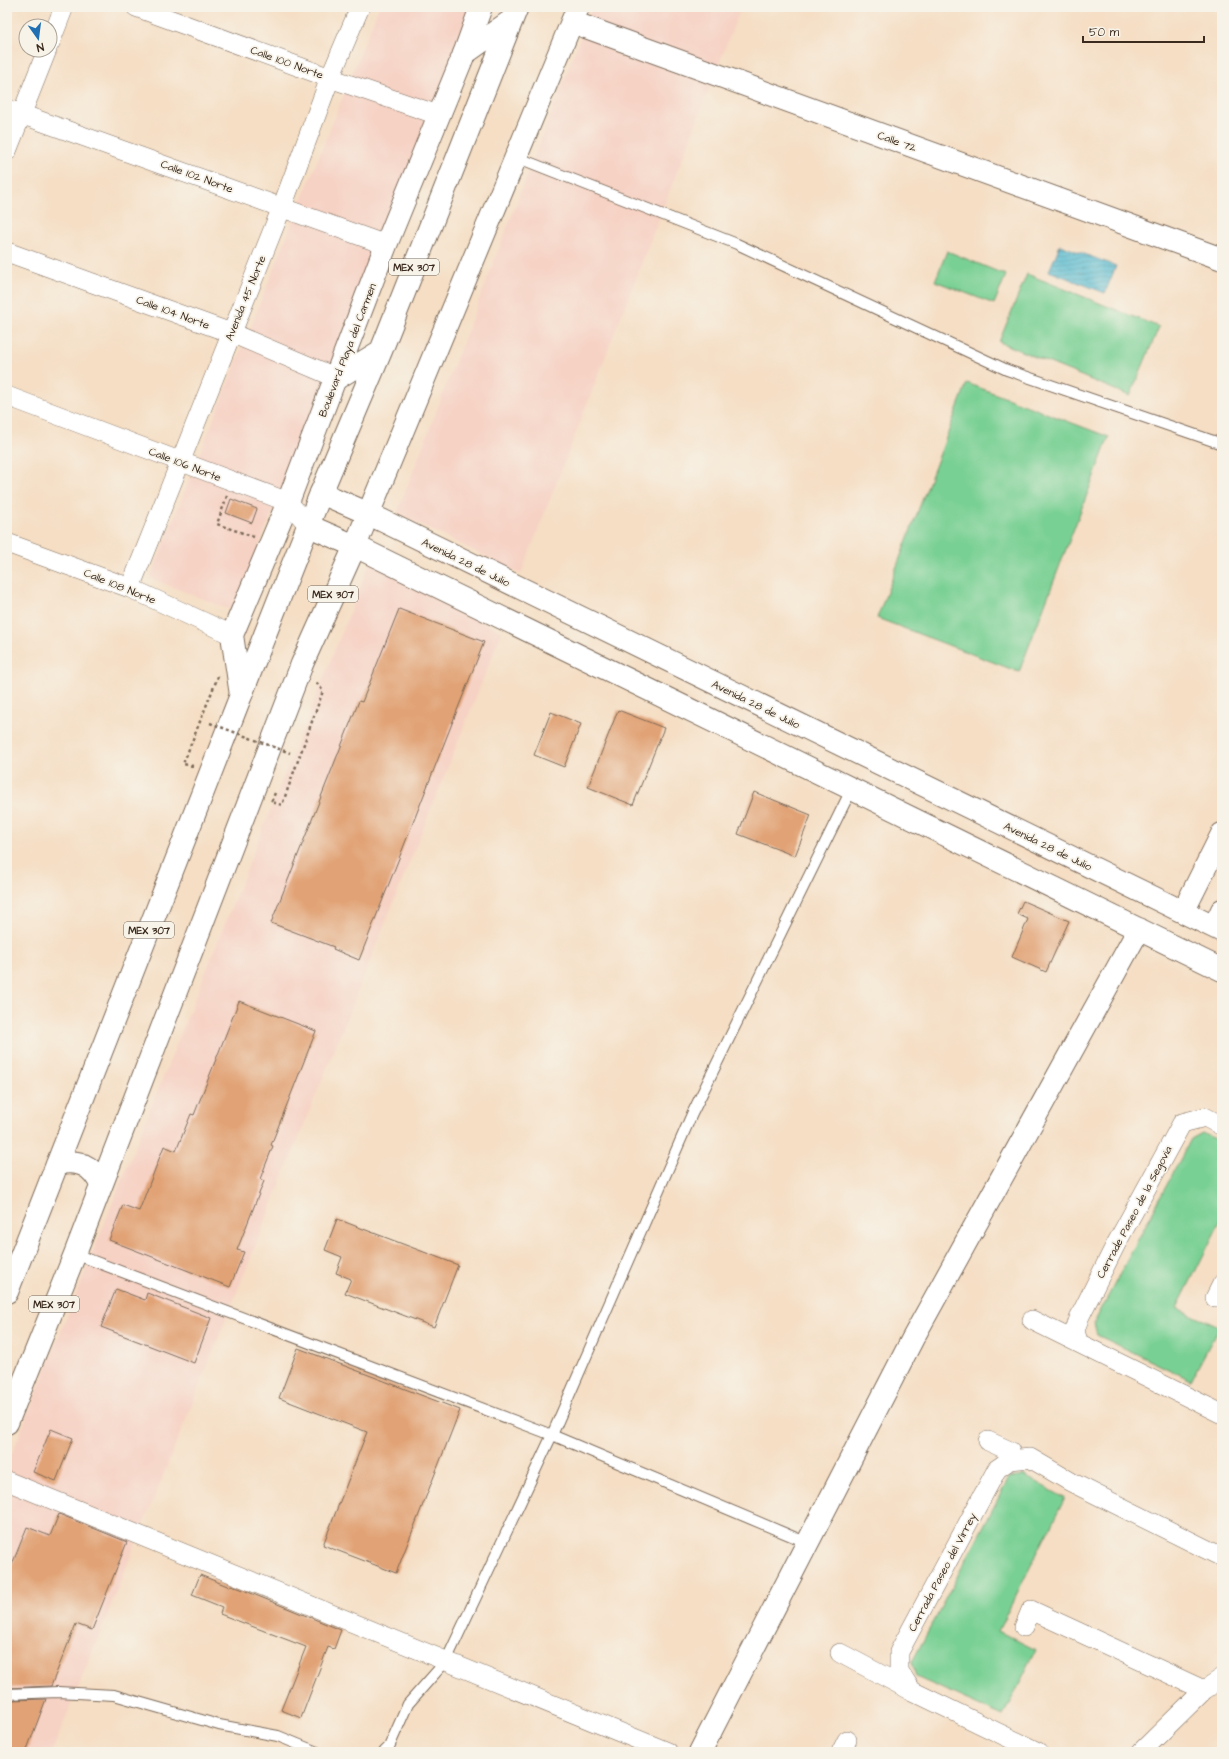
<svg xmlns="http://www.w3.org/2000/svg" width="1229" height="1759" font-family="'Architects Daughter',sans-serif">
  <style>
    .built { fill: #f6d2c4 }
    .grass { fill: #79d094; stroke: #5a7d59 }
    .water { fill: url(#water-rules); stroke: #467277 }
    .building { fill: #e1a275 }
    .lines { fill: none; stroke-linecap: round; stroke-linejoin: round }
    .lane-casing { stroke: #7c6958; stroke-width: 12 }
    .street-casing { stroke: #7c6958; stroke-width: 20 }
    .secondary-casing { stroke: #7c6958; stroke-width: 24 }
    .highway-casing { stroke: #7c6958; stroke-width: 24 }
    .path { stroke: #7c6958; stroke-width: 2.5; stroke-dasharray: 3 3; stroke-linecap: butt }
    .lane { stroke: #fff; stroke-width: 10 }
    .street { stroke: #fff; stroke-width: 19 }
    .secondary { stroke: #fff; stroke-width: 22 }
    .highway { stroke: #fff; stroke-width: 22 }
    .path-bridge { stroke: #7c6958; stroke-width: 2.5; stroke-dasharray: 3 3; stroke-linecap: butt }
    .labels { text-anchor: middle; stroke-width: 3.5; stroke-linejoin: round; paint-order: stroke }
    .shield { fill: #f7f3e8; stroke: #73665b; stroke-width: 1 }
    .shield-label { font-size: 10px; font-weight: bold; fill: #3b2a1e }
    .street-label { font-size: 11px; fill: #3b2a1e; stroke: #f7f3e8 }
  </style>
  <defs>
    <pattern id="water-rules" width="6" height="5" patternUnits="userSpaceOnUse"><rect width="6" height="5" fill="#52b9d0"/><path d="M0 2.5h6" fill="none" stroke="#4597a8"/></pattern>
  </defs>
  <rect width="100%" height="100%" fill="#f7f3e8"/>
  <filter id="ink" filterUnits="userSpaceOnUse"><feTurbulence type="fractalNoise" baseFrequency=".025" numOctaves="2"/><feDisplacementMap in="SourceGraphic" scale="8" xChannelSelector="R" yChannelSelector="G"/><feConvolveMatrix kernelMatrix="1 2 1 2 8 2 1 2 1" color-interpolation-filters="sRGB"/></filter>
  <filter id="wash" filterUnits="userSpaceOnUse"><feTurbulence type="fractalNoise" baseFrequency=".012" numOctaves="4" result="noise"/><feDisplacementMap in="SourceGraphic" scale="16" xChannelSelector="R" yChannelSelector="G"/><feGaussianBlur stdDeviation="0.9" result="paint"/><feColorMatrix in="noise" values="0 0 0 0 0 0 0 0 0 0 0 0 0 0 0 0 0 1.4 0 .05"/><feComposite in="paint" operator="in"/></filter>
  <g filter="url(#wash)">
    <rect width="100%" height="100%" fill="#f5dec4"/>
    <path class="built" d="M379,7H475L233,611L150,578Z
      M592,7H741L521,574L397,513Z
      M371,560L502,632L52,1752H7V1466Z"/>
    <path class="grass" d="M947,251L1006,275L994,304L935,281Z
      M1027,274L1159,327L1130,396L999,342Z
      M967,383L1109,437L1019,672L877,618Z
      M1202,1133L1222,1142V1218L1177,1308L1219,1327L1191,1380L1097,1335L1094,1323L1191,1139Z
      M1023,1475L1065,1498L998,1631L1036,1650L1003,1716L916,1677L912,1662L1009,1478Z"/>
    <path class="water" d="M1060,245L1116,266L1105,293L1049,271Z"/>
    <g id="blocks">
      <path class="building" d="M231,499L257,509L252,523L226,513Z
        M399,609L484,642L359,960L333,949L334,947L271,923L359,701L362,702Z
        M618,710L664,728L633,805L588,787Z
        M551,712L581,724L564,767L534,755Z
        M754,792L811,815L795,856L738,834Z
        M1023,901L1069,921L1046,972L1012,957L1028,919L1017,914Z
        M239,1001L316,1031L271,1145L273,1146L260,1179L264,1181L237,1250L244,1252L230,1287L109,1240L123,1205L139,1211L164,1146L176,1151L191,1114L194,1115Z
        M337,1219L458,1265L434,1327L345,1293L351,1279L336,1273L342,1257L325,1250Z
        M116,1289L145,1300L147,1293L211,1318L194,1363L101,1327Z
        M298,1348L460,1410L396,1573L323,1545L367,1432L279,1398Z
        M51,1429L73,1438L56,1481L33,1472Z
        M59,1514L127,1542L92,1630L76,1624L51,1686L7,1688V1577L27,1527L50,1536Z
        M200,1575L230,1587L231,1585L341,1630L334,1649L328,1647L301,1718L281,1710L306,1647L220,1614L222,1607L192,1595Z
        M46,1699L26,1752H7V1700Z"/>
    </g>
  </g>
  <g filter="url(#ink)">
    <use href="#blocks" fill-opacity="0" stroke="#7c6958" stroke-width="1"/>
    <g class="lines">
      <g class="lane-casing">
        <path id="lane" d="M516,157L737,244L1007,370L1222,444
          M75,1254L552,1435L808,1543
          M7,1694L58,1692L114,1695L219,1725L278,1736L317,1752
          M384,1752L389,1747L408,1704L446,1661L552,1435L692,1114L852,788"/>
      </g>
      <g class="street-casing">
        <path id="street" d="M136,7L330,78L438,115
          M50,43L64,7
          M7,109L386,245
          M7,151L47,50
          M7,252L231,333L337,378
          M7,396L288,502L309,526
          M7,543L130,588L232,635
          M130,588L282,207L330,78L360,7
          M1215,1298L1222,1284
          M1032,1320L1222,1414
          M1078,1342L1075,1330L1080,1316L1116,1244L1182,1123L1205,1117L1222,1126
          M988,1441L1010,1451V1460
          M7,1481L668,1752
          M1024,1627L1031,1610L1204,1690
          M840,1653L912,1691L1038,1752
          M912,1691L899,1671V1652L997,1469L1010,1460L1030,1458L1071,1482L1222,1557
          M841,1752L847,1740
          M1141,1752L1204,1690L1222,1678"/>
      </g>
      <g class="secondary-casing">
        <path id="secondary" d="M572,22L1222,259
          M321,493L367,513L1222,931
          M309,526L355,546L1222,970
          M241,695L232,635L288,502L386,245L464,54L481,7
          M1183,912L1222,834
          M1214,927L1222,910
          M700,1752L913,1338L1139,929"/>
      </g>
      <g class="highway-casing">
        <path id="highway" d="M464,54L512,20
          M337,378L381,351
          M57,1164C78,1159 92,1165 101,1185
          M7,1292L241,695L321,493L381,351L517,7
          M7,1423L75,1254L302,664L355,546L578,7"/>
      </g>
      <path class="path" d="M227,496L217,524L254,537
        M193,766L183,764L219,674
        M275,793L271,802L282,805L323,691L316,682"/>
      <use href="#lane" class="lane"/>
      <use href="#street" class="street"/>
      <use href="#secondary" class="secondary"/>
      <use href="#highway" class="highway"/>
      <path class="path-bridge" d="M210,723L290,753"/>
    </g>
  </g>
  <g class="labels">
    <g class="shield">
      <rect x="389" y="259" width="50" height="16" rx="3"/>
      <rect x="308" y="586" width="50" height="16" rx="3"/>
      <rect x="124" y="922" width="50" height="16" rx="3"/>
      <rect x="29" y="1296" width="50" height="16" rx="3"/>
    </g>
    <g class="shield-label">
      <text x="414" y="271">MEX 307</text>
      <text x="333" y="598">MEX 307</text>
      <text x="149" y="934">MEX 307</text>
      <text x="54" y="1308">MEX 307</text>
    </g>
    <g class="street-label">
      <text transform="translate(287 62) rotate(20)" y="4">Calle 100 Norte</text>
      <text transform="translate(897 141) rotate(20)" y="4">Calle 72</text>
      <text transform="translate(197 176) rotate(20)" y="4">Calle 102 Norte</text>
      <text transform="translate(245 298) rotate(-68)" y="4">Avenida 45 Norte</text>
      <text transform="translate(173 312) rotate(20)" y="4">Calle 104 Norte</text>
      <text transform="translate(347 350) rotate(-69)" y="4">Boulevard Playa del Carmen</text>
      <text transform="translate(185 464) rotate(21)" y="4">Calle 106 Norte</text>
      <text transform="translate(466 562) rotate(26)" y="4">Avenida 28 de Julio</text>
      <text transform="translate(120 586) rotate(22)" y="4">Calle 108 Norte</text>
      <text transform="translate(756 704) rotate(26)" y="4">Avenida 28 de Julio</text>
      <text transform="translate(1048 846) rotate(26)" y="4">Avenida 28 de Julio</text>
      <text transform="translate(1134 1212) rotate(-62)" y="4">Cerrade Paseo de la Segovia</text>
      <text transform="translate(942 1572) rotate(-62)" y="4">Cerrada Paseo del Virrey</text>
    </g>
  </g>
  <rect width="1229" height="1759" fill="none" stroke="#f7f3e8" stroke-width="24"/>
  <g transform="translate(38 38) rotate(166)"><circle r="19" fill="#f7f3e8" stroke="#aca397"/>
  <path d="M0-3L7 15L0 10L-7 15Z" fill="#1f6fb2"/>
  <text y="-6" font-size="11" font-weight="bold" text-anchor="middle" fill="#3b2a1e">N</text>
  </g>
  <path d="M1083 36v6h121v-6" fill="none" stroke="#3b2a1e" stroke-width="2"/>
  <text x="1089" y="36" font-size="12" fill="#3b2a1e" stroke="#f7f3e8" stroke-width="3" paint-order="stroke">50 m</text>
</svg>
